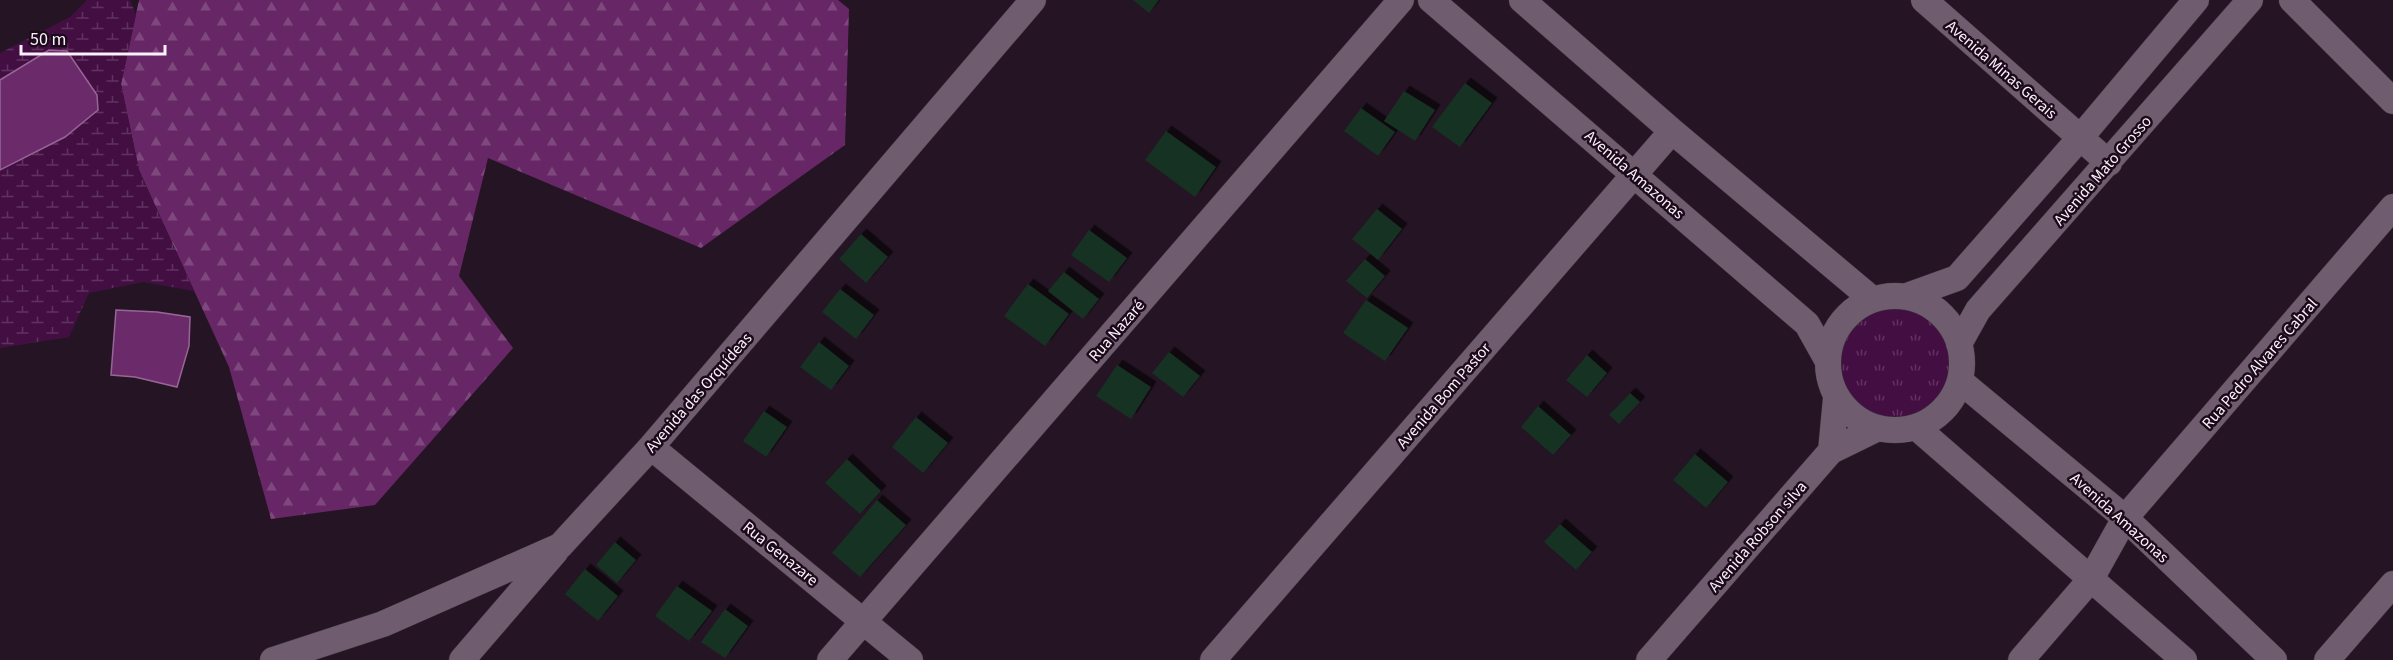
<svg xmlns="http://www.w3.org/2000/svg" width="2393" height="660" font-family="'Source Sans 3',sans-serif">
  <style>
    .grass { fill: url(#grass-tufts) }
    .forest { fill: url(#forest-firs) }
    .wetland { fill: url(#wetland-marsh) }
    .water { fill: #6b2b6a; stroke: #966696; stroke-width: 1.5 }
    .building { fill: #183023; filter: url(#shadow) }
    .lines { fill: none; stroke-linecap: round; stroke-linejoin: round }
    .minor-casing { stroke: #382d38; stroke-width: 27 }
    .minor { stroke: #705c6f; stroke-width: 26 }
    .labels { text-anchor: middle; stroke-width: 5; stroke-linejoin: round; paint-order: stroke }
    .street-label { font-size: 16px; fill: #fcf0fb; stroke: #1b0b1a }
  </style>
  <defs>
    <pattern id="grass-tufts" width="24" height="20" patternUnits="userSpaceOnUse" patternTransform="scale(1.5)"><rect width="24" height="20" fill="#430f43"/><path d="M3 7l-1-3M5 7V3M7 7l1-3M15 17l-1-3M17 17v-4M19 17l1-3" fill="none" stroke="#5f325f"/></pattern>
    <pattern id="forest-firs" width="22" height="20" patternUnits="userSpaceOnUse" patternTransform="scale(1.5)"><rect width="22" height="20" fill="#672766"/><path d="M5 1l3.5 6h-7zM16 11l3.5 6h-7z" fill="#7e477d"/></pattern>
    <pattern id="wetland-marsh" width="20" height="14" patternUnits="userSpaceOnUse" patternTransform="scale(1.5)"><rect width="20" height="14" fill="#430f43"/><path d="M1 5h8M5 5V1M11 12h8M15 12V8" fill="none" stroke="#5f325f"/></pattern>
    <filter id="shadow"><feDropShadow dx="5.5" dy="-5.5" stdDeviation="0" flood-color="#0009"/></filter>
  </defs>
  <rect width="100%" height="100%" fill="#251424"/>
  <path class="grass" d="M1836 365a59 59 0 1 1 118 0a59 59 0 1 1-118 0Z"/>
  <path class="forest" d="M139,0H838L849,9L845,145L701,248L488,158L459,276L513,348L375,505L271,519L229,367L139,170L121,84Z"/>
  <path class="wetland" d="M87,0H130L136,15L121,84L139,170L194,291L143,282L89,293L69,337L0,348V53L70,17Z"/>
  <path class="water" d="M49,50L67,51L97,95L98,110L65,137L0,170V80Z
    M116,310L157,312L190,317L189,346L177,387L135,377L111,375Z"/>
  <path class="building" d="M1133,0H1159L1149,13Z
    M1465,83L1492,103L1460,147L1432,127Z
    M1404,91L1435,110L1415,141L1384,121Z
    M1361,108L1395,132L1378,156L1344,131Z
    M1166,131L1216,167L1195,197L1145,160Z
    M1377,209L1402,229L1378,260L1352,239Z
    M1089,230L1127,258L1109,282L1071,255Z
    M861,234L888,257L866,283L839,259Z
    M1365,259L1385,276L1367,298L1346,281Z
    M1064,272L1099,299L1083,319L1048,291Z
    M1028,284L1069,314L1045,346L1004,316Z
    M840,289L874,315L856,339L822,312Z
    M1366,300L1408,328L1385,361L1343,333Z
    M819,342L849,366L831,390L800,367Z
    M1169,352L1200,376L1183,397L1152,373Z
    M1587,355L1607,373L1587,397L1566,380Z
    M1117,365L1151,387L1131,419L1096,396Z
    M1630,393L1640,402L1619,424L1609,415Z
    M1538,406L1571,435L1553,455L1521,427Z
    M764,411L787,427L766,457L743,441Z
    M916,417L948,443L923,473L892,447Z
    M1695,454L1728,482L1706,508L1673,480Z
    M847,459L881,491L860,514L825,483Z
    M877,500L906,525L860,577L832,553Z
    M1560,524L1592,552L1576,570L1544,542Z
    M615,542L636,560L617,583L596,565Z
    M585,569L618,596L598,621L565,594Z
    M677,586L712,611L689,641L655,616Z
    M725,609L748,626L725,658L701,642Z"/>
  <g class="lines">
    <g class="minor-casing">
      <path id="minor" d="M1431,0L1807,324L1826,358
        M1522,0L1672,131L1872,299
        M1924,0L2109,163
        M2292,0L2393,101
        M1828 363a67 67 0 1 1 134 0a67 67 0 1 1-134 0Z
        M1907,296L1957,278L2080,138L2196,0
        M1959,344L1978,310L2250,0
        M1960,381L2125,518L2274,660
        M1916,427L2184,660
        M651,447L910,660
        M1831,451L1836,398
        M273,660L383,624L560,546L651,447L1033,0
        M462,660L556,551
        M830,660L1401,0
        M1213,660L1672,131
        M1649,660L1831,451L1878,428
        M2021,660L2091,579L2125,518L2393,207
        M2327,660L2393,584"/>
    </g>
    <use href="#minor" class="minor"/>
  </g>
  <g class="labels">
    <g class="street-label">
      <text transform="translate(2002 69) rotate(41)" y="6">Avenida Minas Gerais</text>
      <text transform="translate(2102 170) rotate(-49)" y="6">Avenida Mato Grosso</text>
      <text transform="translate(1635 174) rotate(41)" y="6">Avenida Amazonas</text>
      <text transform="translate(1116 330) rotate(-49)" y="6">Rua Nazaré</text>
      <text transform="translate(2259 363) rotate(-49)" y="6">Rua Pedro Alvares Cabral</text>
      <text transform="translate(698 392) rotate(-49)" y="6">Avenida das Orquídeas</text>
      <text transform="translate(1443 395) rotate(-49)" y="6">Avenida Bom Pastor</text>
      <text transform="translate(2120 517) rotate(42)" y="6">Avenida Amazonas</text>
      <text transform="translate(1757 536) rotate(-49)" y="6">Avenida Robson silva</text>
      <text transform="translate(781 553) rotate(39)" y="6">Rua Genazare</text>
    </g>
  </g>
  <path d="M21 45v9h144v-9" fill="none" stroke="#fcf0fb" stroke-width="3"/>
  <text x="30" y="45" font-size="18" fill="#fcf0fb" stroke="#1b0b1a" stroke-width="4.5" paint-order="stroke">50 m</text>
</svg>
